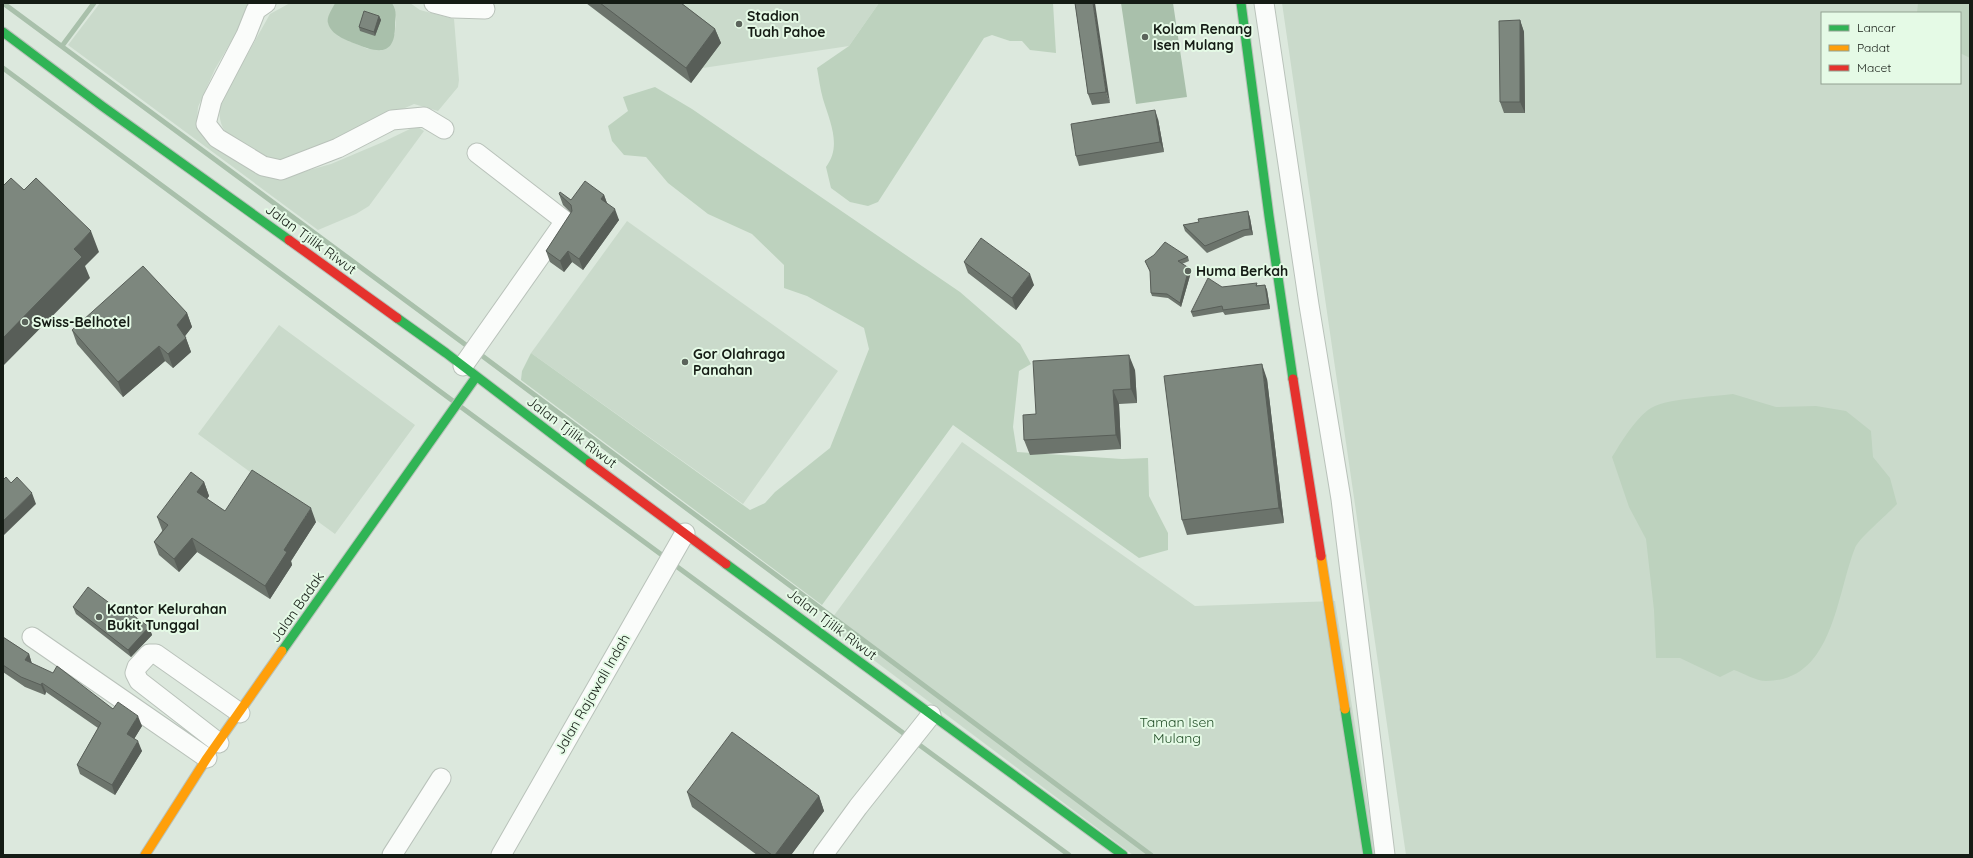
<svg xmlns="http://www.w3.org/2000/svg" width="1973" height="858" font-family="Quicksand,sans-serif">
  <style>
    .green { fill: #cadacb; fill-rule: evenodd }
    .forest { fill: #bdd2be }
    .water { fill: #a9c0ab }
    .lines { fill: none; stroke-linecap: round; stroke-linejoin: round }
    .stream { stroke: #a9c0ab; stroke-width: 5 }
    .street-casing { stroke: #b9c2ba; stroke-width: 21 }
    .fast-casing { stroke: #b9c2ba; stroke-width: 11 }
    .slow-casing { stroke: #b9c2ba; stroke-width: 11 }
    .jam-casing { stroke: #b9c2ba; stroke-width: 11 }
    .street { stroke: #fafcfa; stroke-width: 19 }
    .fast { stroke: #30b455; stroke-width: 9 }
    .slow { stroke: #ff9f0a; stroke-width: 9 }
    .jam { stroke: #e5322d; stroke-width: 9 }
    .wall { fill: #6c746c }
    .shaded-wall { fill: #585e58 }
    .building { fill: #7d877e; stroke: #585e58 }
    .poi-dot { fill: #5b635b; stroke: #e5fae6; stroke-width: 1.5 }
    .labels { text-anchor: middle; stroke-width: 4; stroke-linejoin: round; paint-order: stroke }
    .poi-label { font-size: 14px; font-weight: bold; fill: #151c15; stroke: #e5fae6; text-anchor: start }
    .street-label { font-size: 14px; fill: #151c15; stroke: #e5fae6 }
    .park-label { font-size: 14px; fill: #244f29; stroke: #e5fae6 }
  </style>
  <rect width="100%" height="100%" fill="#dce8dd"/>
  <path class="green" d="M100,3H256L248,13L215,69L198,107L197,121L288,176L331,164L383,142L416,126L424,131L369,206L356,214L318,230L68,45Z
    M290,3H335L328,23L338,36L368,49L395,34C395,22 399,13 392,3H410L420,10L454,19L459,80L458,87L438,111L414,104L281,163C265,158 231,143 223,128C219,120 219,111 220,103L270,14Z
    M586,3H879L849,46L703,68L691,83Z
    M1282,3H1970V855H1406ZM1822,13H1960V83H1822Z
    M627,221L838,371L743,504L531,353Z
    M279,325L415,425L335,534L198,434Z
    M962,442L1195,606L1335,601L1376,855H1133L827,625Z"/>
  <path class="forest" d="M879,3H1053L1056,53L1030,50L1022,41H1010L992,35L984,38L878,202L868,206L850,202L831,188L826,167C842,146 830,122 823,99C820,89 819,78 817,68L849,46Z
    M1918,3H1970V58L1960,53V13H1917Z
    M655,87L692,109L960,292L1020,344L1031,364L1019,371L1013,427L1017,452L1122,459L1148,458L1149,496L1168,533V550L1139,558L953,425L822,605L521,380L522,371L531,353L750,510L765,503L775,492L830,448L869,349L864,328L807,296L784,288V265L752,234L708,214L668,183L646,157L624,155L612,141L608,126L628,111L623,97Z
    M1733,394L1776,407L1816,406L1846,411L1871,431L1873,457L1890,478L1897,504C1888,514 1859,538 1855,548C1836,596 1833,681 1766,681C1756,681 1743,673 1734,670L1720,677L1680,658H1656L1654,610L1646,539L1629,507L1612,457C1622,441 1633,422 1648,410C1663,398 1713,397 1733,394Z"/>
  <path class="water" d="M335,3H392C398,12 395,17 395,26C395,56 378,53 356,44C346,40 331,35 328,23C326,17 333,8 335,3Z
    M1121,3H1173L1187,97L1136,104Z"/>
  <g class="lines">
    <path class="stream" d="M3,3L470,348
      M62,46L94,3
      M3,68L453,401
      M477,352L1151,855
      M461,407L666,558
      M672,563L1069,855"/>
    <g class="street-casing">
      <path id="street" d="M266,3L256,10L246,35L212,100L206,124L217,138L263,166L281,170L338,148L392,120L424,117L444,129
        M434,3L453,8L485,9
        M1264,3L1309,305L1341,499L1385,855
        M463,366L565,221L477,153
        M32,637L207,758
        M219,743L139,681L135,673L137,667L149,654H156L240,713
        M392,855L441,778
        M501,855L685,533
        M823,855L858,807L931,715"/>
    </g>
    <g class="fast-casing">
      <path id="fast" d="M1241,3L1269,216L1293,379
        M3,32L102,106L289,240
        M397,318L446,353L590,463
        M726,564L1123,855
        M282,651L476,377
        M1345,709L1368,855"/>
    </g>
    <g class="slow-casing">
      <path id="slow" d="M1321,556L1345,709
        M145,855L207,758L282,651"/>
    </g>
    <g class="jam-casing">
      <path id="jam" d="M289,240L397,318
        M1293,379L1321,556
        M590,463L726,564"/>
    </g>
    <use href="#street" class="street"/>
    <use href="#fast" class="fast"/>
    <use href="#slow" class="slow"/>
    <use href="#jam" class="jam"/>
  </g>
  <path class="wall" d="M586,3H681L715,29L721,43L691,83Z
    M1075,3L1110,103L1092,105L1088,94Z
    M379,16L381,20L375,36L360,31L359,27Z
    M1520,20L1524,32L1525,113H1504L1500,102Z
    M1158,119L1164,152L1079,166L1076,156Z
    M559,194L571,200L604,195L607,203L619,220L583,270L572,262L564,272L550,262L546,251L571,213L563,205Z
    M1248,211L1250,218L1253,235L1245,236L1207,253L1185,231L1183,225L1199,222Z
    M1188,257L1189,261L1182,264L1191,272L1181,307L1168,298L1152,296L1151,293L1150,272L1145,261Z
    M964,262L1034,285L1016,310L968,273Z
    M1265,285L1267,290L1270,309L1225,315L1223,312L1193,317L1191,312L1222,287Z
    M187,313L192,327L185,336L191,352L173,368L165,361L123,397L77,344L72,330Z
    M1135,370L1137,403L1119,404L1121,449L1030,455L1024,440L1036,414Z
    M1267,379L1284,523L1187,535L1182,520Z
    M204,482L209,496L207,499L225,511L316,522L291,561L292,565L270,599L197,552L179,572L159,555L154,542L162,531V530L157,517Z
    M73,607L124,614L149,627L152,635L131,657L76,614Z
    M3,637L29,654L32,664L113,709L142,726L134,739L142,751L115,795L80,774L77,765L98,728L46,692L45,695L25,687L3,672Z
    M687,792L819,796L824,811L791,855H757L692,807Z"/>
  <path class="shaded-wall" d="M1093,3H1095L1110,103L1106,92Z
    M379,16L381,20L375,36L374,32Z
    M1520,20L1524,32L1525,113L1520,102Z
    M715,29L721,43L691,83L686,68Z
    M1155,110L1158,119L1164,152L1160,142Z
    M604,195L608,206L601,199Z
    M615,209L619,220L583,270L579,259Z
    M1248,211L1250,218L1253,235L1250,229Z
    M91,231L99,252L85,266L90,278L3,366V338L74,249Z
    M568,251L572,262L564,272L560,261Z
    M1189,268L1191,272L1181,307L1180,303Z
    M1030,274L1034,285L1016,310L1012,298Z
    M1265,285L1267,290L1270,309L1268,304Z
    M187,313L192,327L182,340L177,325Z
    M186,338L191,352L173,368L168,354Z
    M159,346L165,361L123,397L118,382Z
    M1129,355L1135,370L1137,403L1131,389Z
    M1262,364L1267,379L1284,523L1279,508Z
    M1113,390L1119,404L1121,449L1116,435Z
    M204,482L209,496L202,506L197,492Z
    M32,493L36,504L3,536V521Z
    M311,508L316,522L291,561L292,565L270,599L265,586L284,550Z
    M192,538L197,552L179,572L174,559Z
    M149,627L152,635L131,657L128,650Z
    M29,654L32,664L25,660Z
    M42,683L46,692L45,695L41,685Z
    M138,716L142,726L131,744L127,734Z
    M138,741L142,751L115,795L112,785Z
    M819,796L824,811L791,855H775Z"/>
  <path class="building" d="M600,3H681L715,29L686,68Z
    M1075,3H1093L1106,92L1088,94Z
    M364,11L379,16L374,32L359,27Z
    M1520,20V102H1500L1499,21Z
    M1155,110L1160,142L1076,156L1071,124Z
    M11,178L24,190L36,178L91,231L74,249L82,257L3,338V186Z
    M585,181L604,195L601,199L615,209L579,259L568,251L560,261L546,251L572,211L571,205L559,194L560,192L571,200Z
    M1248,211L1250,229L1243,230L1205,246L1183,225L1199,222L1198,219Z
    M981,238L1030,274L1012,298L964,262Z
    M1165,242L1188,257L1178,261L1189,268L1180,303L1167,294L1151,293L1150,271L1145,261L1154,255Z
    M143,266L187,313L177,325L186,338L168,354L159,346L118,382L72,330Z
    M1208,278L1222,287L1257,283L1256,286L1265,285L1268,304L1223,310L1222,306L1191,312Z
    M1129,355L1131,389L1113,390L1116,435L1024,440L1023,415L1036,414L1033,361Z
    M1262,364L1279,508L1182,520L1164,376Z
    M252,470L311,508L284,550L287,552L265,586L192,538L174,559L154,542L168,525L157,517L191,472L204,482L197,492L225,511Z
    M6,477L11,483L17,477L32,493L3,521V480Z
    M88,587L124,614L126,610L149,627L128,650L73,607Z
    M3,637L29,654L25,660L53,673L57,666L113,709L118,702L138,716L127,734L138,741L112,785L77,765L101,723L42,683L41,685L21,677L3,665Z
    M732,732L819,796L775,855H772L687,792Z"/>
  <g class="poi-dot">
    <circle cx="739" cy="24" r="4"/>
    <circle cx="1145" cy="37" r="4"/>
    <circle cx="1188" cy="271" r="4"/>
    <circle cx="25" cy="322" r="4"/>
    <circle cx="685" cy="362" r="4"/>
    <circle cx="99" cy="617" r="4"/>
  </g>
  <g class="labels">
    <g class="poi-label">
      <text x="747" y="21">Stadion<tspan x="747" dy="16">Tuah Pahoe</tspan></text>
      <text x="1153" y="34">Kolam Renang<tspan x="1153" dy="16">Isen Mulang</tspan></text>
      <text x="1196" y="276">Huma Berkah</text>
      <text x="33" y="327">Swiss-Belhotel</text>
      <text x="693" y="359">Gor Olahraga<tspan x="693" dy="16">Panahan</tspan></text>
      <text x="107" y="614">Kantor Kelurahan<tspan x="107" dy="16">Bukit Tunggal</tspan></text>
    </g>
    <g class="street-label">
      <text transform="translate(311 239) rotate(36)" y="5">Jalan Tjilik Riwut</text>
      <text transform="translate(572 432) rotate(37)" y="5">Jalan Tjilik Riwut</text>
      <text transform="translate(297 607) rotate(-55)" y="5">Jalan Badak</text>
      <text transform="translate(832 624) rotate(37)" y="5">Jalan Tjilik Riwut</text>
      <text transform="translate(592 694) rotate(-60)" y="5">Jalan Rajawali Indah</text>
    </g>
    <g class="park-label">
      <text x="1177" y="727">Taman Isen<tspan x="1177" dy="16">Mulang</tspan></text>
    </g>
  </g>
  <rect width="1973" height="858" fill="none" stroke="#151c15" stroke-width="8"/>
  <rect x="1821" y="12" width="140" height="72" fill="#e5fae6" stroke="#92a192"/>
  <rect x="1829" y="25" width="20" height="6" fill="#30b455" stroke="#92a192"/>
  <text x="1857" y="32" font-size="12" fill="#151c15">Lancar</text>
  <rect x="1829" y="45" width="20" height="6" fill="#ff9f0a" stroke="#92a192"/>
  <text x="1857" y="52" font-size="12" fill="#151c15">Padat</text>
  <rect x="1829" y="65" width="20" height="6" fill="#e5322d" stroke="#92a192"/>
  <text x="1857" y="72" font-size="12" fill="#151c15">Macet</text>
</svg>
